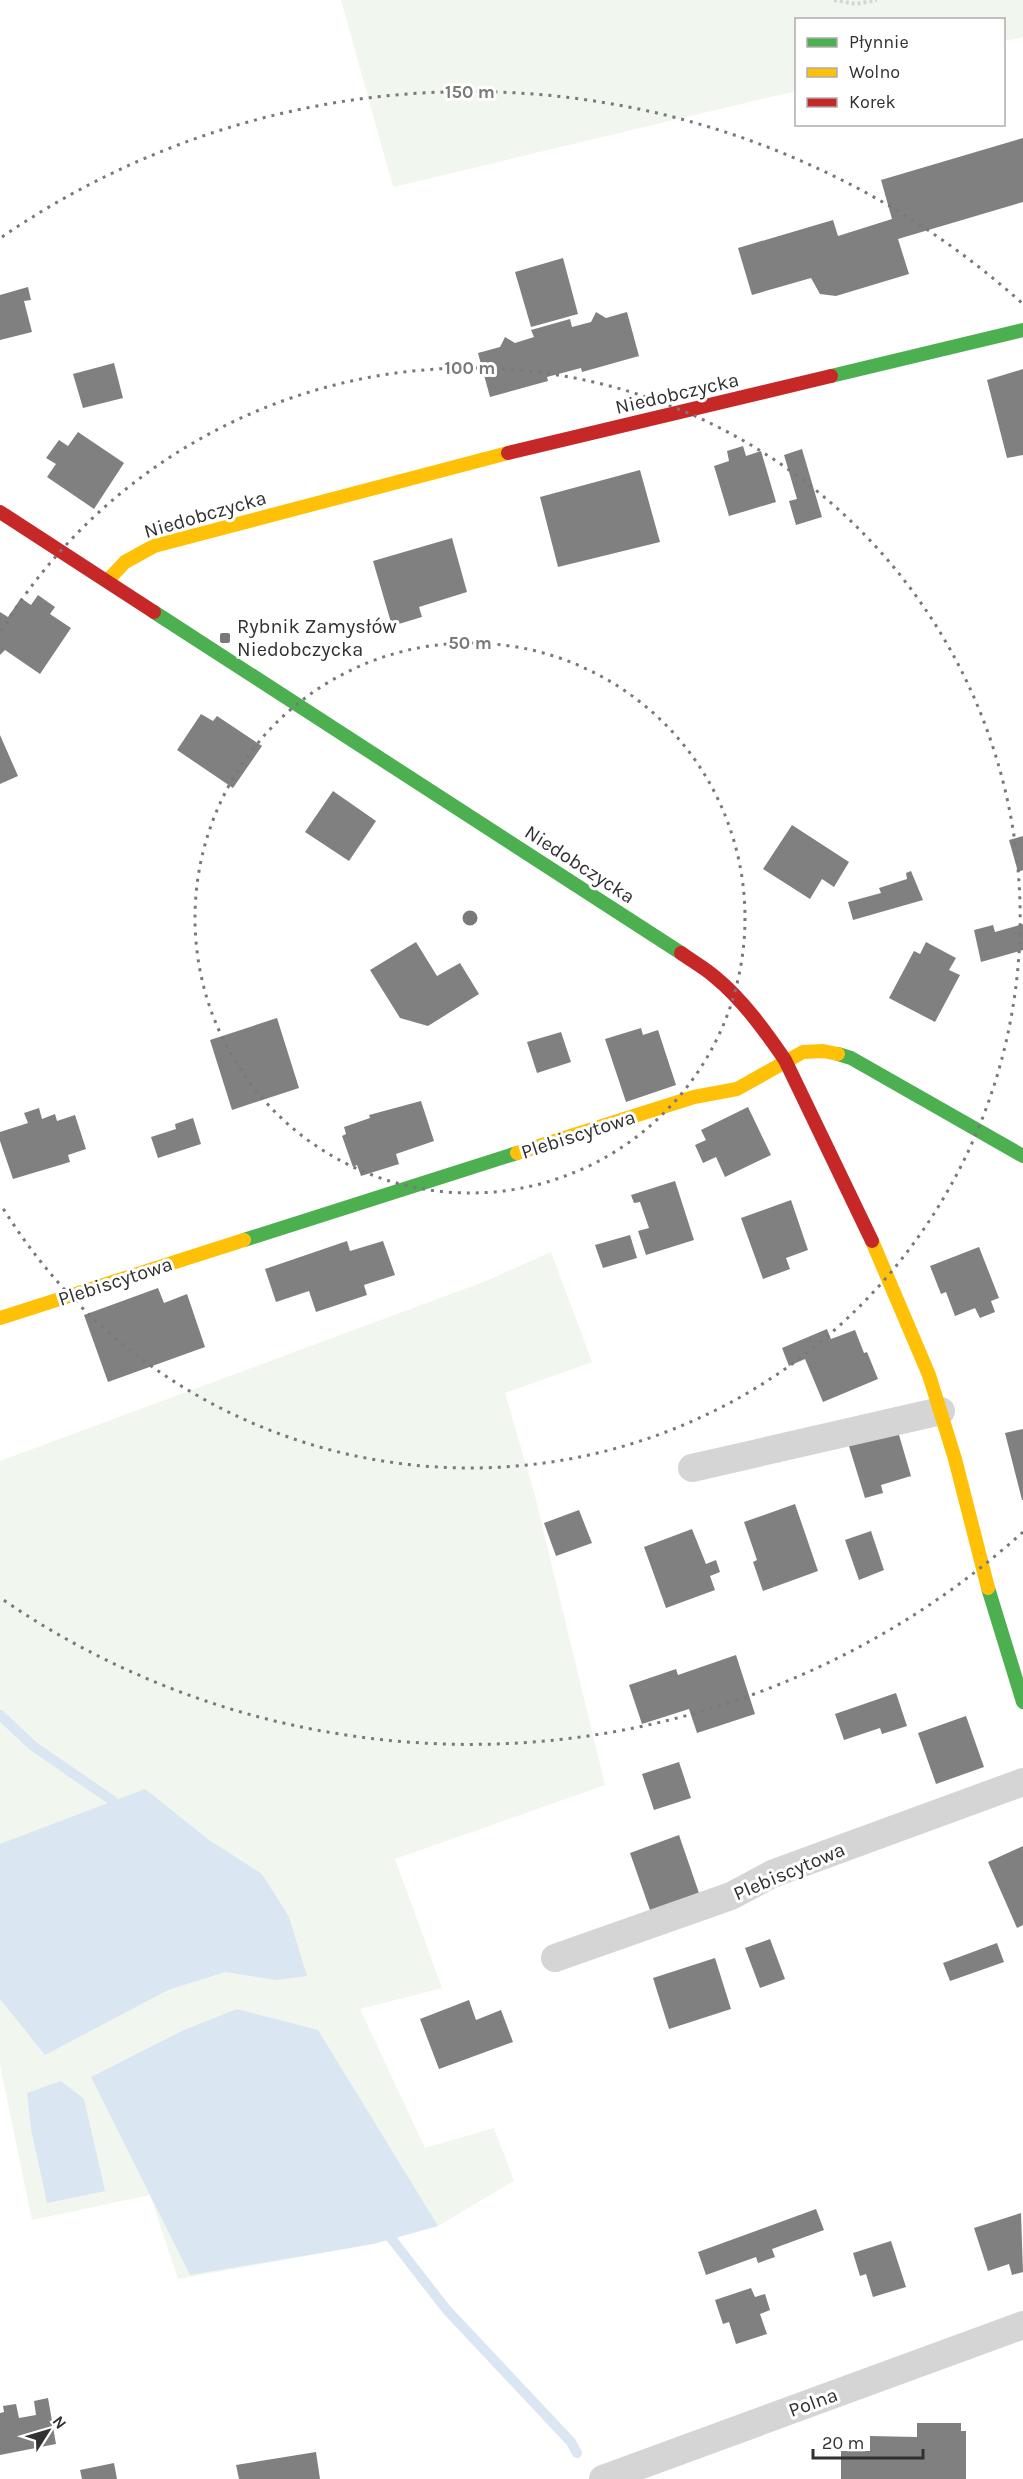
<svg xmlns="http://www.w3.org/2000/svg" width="1023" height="2479" font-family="Karla,sans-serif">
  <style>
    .green { fill: #f1f6ee }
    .water { fill: #dbe6f3 }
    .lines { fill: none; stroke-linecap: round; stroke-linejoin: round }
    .stream { stroke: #dbe6f3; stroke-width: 10 }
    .building { fill: #808080 }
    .path { stroke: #d5d5d5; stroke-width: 4; stroke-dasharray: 3 3; stroke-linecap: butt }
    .street { stroke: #d5d5d5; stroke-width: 28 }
    .fast { stroke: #4caf50; stroke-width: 14 }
    .slow { stroke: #ffc107; stroke-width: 14 }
    .jam { stroke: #c62828; stroke-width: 14 }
    .ring { fill: none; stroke: #797979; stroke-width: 3; stroke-dasharray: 3 6 }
    .poi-dot { fill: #797979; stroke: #fff; stroke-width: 2 }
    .labels { text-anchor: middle; stroke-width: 6; stroke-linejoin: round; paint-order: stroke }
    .street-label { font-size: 20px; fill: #313131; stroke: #fff }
    .poi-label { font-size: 20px; fill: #313131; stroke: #fff; text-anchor: start }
    .centre { fill: #797979; stroke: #fff; stroke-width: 3 }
    .ring-label { font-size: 18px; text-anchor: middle; font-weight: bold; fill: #797979; stroke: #fff; stroke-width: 6; stroke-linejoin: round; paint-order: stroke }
  </style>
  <rect width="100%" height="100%" fill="#fff"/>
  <path class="green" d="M341,0H1023V37L1004,41V20H796V91L393,187Z
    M551,1252L592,1362L505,1393L535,1496L605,1785L395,1859L442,1988L360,2009L425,2148L494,2128L514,2181L438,2226L373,2244L178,2279L150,2195L32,2220L0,2065V1461L486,1281Z"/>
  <path class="water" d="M145,1789L209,1840L262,1874L289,1917L307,1976L276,1980L225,1972L168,1990L45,2055L0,1999V1844Z
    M237,2009L318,2030L438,2226L373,2244L190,2275L91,2077L184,2030Z
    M61,2081L84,2099L105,2191L47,2203L31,2129L27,2093Z"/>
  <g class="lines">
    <path class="stream" d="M0,1715L33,1746L113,1801
      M384,2229L446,2309L571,2442L577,2453"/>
  </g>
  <path class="building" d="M1023,138V202L898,239L909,274L836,296L820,294L811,278L752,295L738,248L833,220L838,236L892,219L881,180Z
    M563,258L578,314L531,327L515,272Z
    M28,287L31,300L24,301L32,332L0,340V295Z
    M596,312L606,318L627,312L639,356L582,372L581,368L547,377L548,381L490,397L478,353L500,347L505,337L515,343L534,337L531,330L570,319L572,327L591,322Z
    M114,363L123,398L83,408L73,374Z
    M1023,369V455L1007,458L987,380Z
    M78,432L124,463L94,509L47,477L56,464L46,458L59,440L68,446Z
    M743,446L746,456L761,451L776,502L729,516L714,466L729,461L727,451Z
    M802,449L822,517L796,525L789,501L797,499L784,455Z
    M640,470L660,542L558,567L540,497Z
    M452,538L467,592L419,607L422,617L392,626L373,561Z
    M38,595L55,607L50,614L71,628L40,674L5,650L0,655V612L8,617L21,598L31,605Z
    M201,714L213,721L217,716L262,746L233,788L177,750Z
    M0,735L18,776L0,784Z
    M333,791L376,821L349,861L305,832Z
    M792,825L849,862L834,887L822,879L810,899L763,869Z
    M1023,836V870L1018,872L1009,840Z
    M911,871L923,900L853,920L848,902L881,893L879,888L907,879L906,873Z
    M1023,924V950L981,962L974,930L993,925L995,932Z
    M416,942L437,976L460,963L479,994L428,1026L400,1018L370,970Z
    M926,942L956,958L949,970L960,975L935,1022L889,998L914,951L920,954Z
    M277,1018L299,1088L232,1110L210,1040Z
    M641,1028L643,1035L658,1030L676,1085L626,1102L605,1039Z
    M561,1032L571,1062L537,1073L527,1042Z
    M421,1101L434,1141L396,1154L399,1164L361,1176L357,1165L353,1167L342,1136L346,1134L344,1127L370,1118L369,1115Z
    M748,1107L771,1155L725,1177L716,1157L703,1163L695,1145L706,1140L701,1130Z
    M39,1108L42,1119L55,1114L57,1121L75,1115L86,1149L68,1155L70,1162L13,1179L0,1141V1132L28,1123L24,1113Z
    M193,1118L201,1144L158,1158L151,1137L176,1129L175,1124Z
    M675,1181L694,1240L646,1255L638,1231L649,1228L640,1202L634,1203L631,1195Z
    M791,1200L808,1250L786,1258L790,1269L763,1279L741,1218Z
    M630,1235L637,1258L603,1268L595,1245Z
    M347,1241L350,1251L383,1241L395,1275L364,1285L367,1295L316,1312L309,1291L276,1302L265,1269Z
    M979,1247L999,1298L991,1301L995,1312L980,1318L975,1308L955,1316L946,1292L941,1294L930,1266Z
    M158,1288L164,1303L187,1294L205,1347L108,1382L84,1315Z
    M827,1329L831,1339L855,1330L864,1353L867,1352L878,1379L823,1402L805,1359L789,1366L782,1348Z
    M897,1428L911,1476L881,1485L883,1493L865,1498L848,1443Z
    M1023,1429V1500H1022L1005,1433Z
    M795,1504L818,1571L763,1591L753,1562L757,1560L744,1522Z
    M579,1510L592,1543L556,1556L544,1523Z
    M692,1529L706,1564L716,1560L720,1572L710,1576L715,1590L666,1608L644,1547Z
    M871,1531L884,1570L859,1580L845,1540Z
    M736,1655L755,1714L697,1733L689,1709L642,1724L629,1685L676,1669L678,1675Z
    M896,1693L907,1726L882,1734L880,1728L844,1740L835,1714Z
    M966,1716L984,1767L936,1784L918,1733Z
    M679,1762L691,1798L654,1810L642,1774Z
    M679,1835L700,1896L651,1913L630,1853Z
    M1023,1846V1925L1017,1928L988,1862Z
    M770,1939L785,1979L760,1988L745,1948Z
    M997,1943L1004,1962L950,1981L943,1963Z
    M715,1958L731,2009L669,2029L653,1978Z
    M469,2000L476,2020L501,2010L513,2042L439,2069L420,2019Z
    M816,2209L824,2230L772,2249L775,2257L758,2263L756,2257L706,2275L698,2252Z
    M1021,2213L1023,2272L1012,2275L1009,2264L988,2271L974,2228Z
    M891,2241L906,2287L873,2297L866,2274L860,2276L853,2253Z
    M751,2288L755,2297L765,2294L770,2310L760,2314L767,2334L736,2344L729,2322L723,2324L715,2300Z
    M48,2398L56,2444L0,2455V2413L4,2412L3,2406L16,2404L19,2418L36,2415L34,2401Z
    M917,2423H961V2431H966V2479H841V2451H870V2436L917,2437Z
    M316,2452L320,2479H239L236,2465Z
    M114,2463L117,2479H82L80,2470Z"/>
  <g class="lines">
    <path class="path" d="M834,0L856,4L877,0"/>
    <path class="street" d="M692,1468L941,1411
      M555,1958L731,1896L772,1874L1023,1782
      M603,2479L1023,2325"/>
    <path class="fast" d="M831,376L1023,330
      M154,612L681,953
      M838,1054L851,1058L1023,1156
      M244,1240L517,1153
      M988,1588L1023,1702"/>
    <path class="slow" d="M107,581L125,562L154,546L508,453
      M517,1153L694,1097L737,1089L803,1052L823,1051L838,1054
      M872,1241L929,1375L955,1459L988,1588
      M0,1318L244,1240"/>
    <path class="jam" d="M508,453L831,376
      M0,512L154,612
      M681,953C692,961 705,968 715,977C743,1000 765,1031 785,1060L872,1241"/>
  </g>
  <g class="ring">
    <circle cx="470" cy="918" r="275"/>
    <path d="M1 631A550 550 0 1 1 1 1205"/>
    <path d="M1023 1532A826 826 0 0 1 2 1599M2 237A826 826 0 0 1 1023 304"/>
  </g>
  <rect class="poi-dot" x="219" y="632" width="12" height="12" rx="3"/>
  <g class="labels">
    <g class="street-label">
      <text transform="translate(677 393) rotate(-13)" y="7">Niedobczycka</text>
      <text transform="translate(205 514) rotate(-16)" y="7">Niedobczycka</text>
      <text transform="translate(580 864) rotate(33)" y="7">Niedobczycka</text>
      <text transform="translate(578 1134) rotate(-18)" y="7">Plebiscytowa</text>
      <text transform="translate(115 1281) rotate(-18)" y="7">Plebiscytowa</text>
      <text transform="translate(789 1871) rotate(-23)" y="7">Plebiscytowa</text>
      <text transform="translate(813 2402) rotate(-20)" y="7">Polna</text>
    </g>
    <g class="poi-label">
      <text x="237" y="633">Rybnik Zamysłów<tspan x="237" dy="23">Niedobczycka</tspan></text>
    </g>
  </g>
  <circle cx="470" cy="918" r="9" class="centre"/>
  <g class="ring-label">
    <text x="470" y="98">150 m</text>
    <text x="470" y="374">100 m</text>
    <text x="470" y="649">50 m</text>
  </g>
  <rect x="795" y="18" width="210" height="108" fill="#ffffff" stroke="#adadad" stroke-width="1.5"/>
  <rect x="807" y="38" width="30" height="9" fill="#4caf50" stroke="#adadad" stroke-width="1.5"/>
  <text x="849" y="48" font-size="18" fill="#313131">Płynnie</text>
  <rect x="807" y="68" width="30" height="9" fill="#ffc107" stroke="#adadad" stroke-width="1.5"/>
  <text x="849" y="78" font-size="18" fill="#313131">Wolno</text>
  <rect x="807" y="98" width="30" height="9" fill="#c62828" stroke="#adadad" stroke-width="1.5"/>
  <text x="849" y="108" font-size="18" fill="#313131">Korek</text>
  <g transform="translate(48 2431) rotate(53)" stroke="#ffffff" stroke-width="4.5" paint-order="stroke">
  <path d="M0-4.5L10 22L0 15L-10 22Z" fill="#313131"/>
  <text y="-9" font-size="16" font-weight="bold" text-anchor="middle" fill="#313131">N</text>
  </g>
  <path d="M813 2449v9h110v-9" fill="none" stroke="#313131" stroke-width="3"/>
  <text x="822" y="2449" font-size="18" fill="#313131" stroke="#ffffff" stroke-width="4.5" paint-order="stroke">20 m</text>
</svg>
